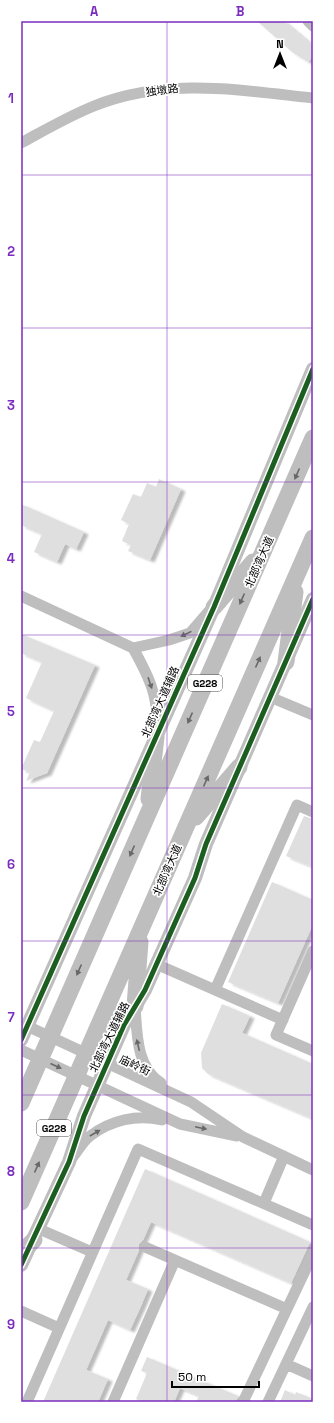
<svg xmlns="http://www.w3.org/2000/svg" width="334" height="1423" font-family="'Space Grotesk','Noto Sans SC',sans-serif">
  <style>
    .building { fill: #dfdfdf; filter: url(#shadow) }
    .lines { fill: none; stroke-linecap: round; stroke-linejoin: round }
    .minor { stroke: #bebebe; stroke-width: 11 }
    .major { stroke: #bebebe; stroke-width: 14 }
    .highway { stroke: #bebebe; stroke-width: 17 }
    .cycleway-casing { stroke: #fff; stroke-width: 8 }
    .cycleway { stroke: #1b5e20; stroke-width: 5 }
    .oneway { fill: #686868 }
    .grid { fill: none; stroke: #7b2cbf; stroke-width: 1; stroke-opacity: 0.55 }
    .labels { text-anchor: middle; stroke-width: 3.5; stroke-linejoin: round; paint-order: stroke }
    .shield { fill: #fff; stroke: #4c4c4c; stroke-width: 1 }
    .shield-label { font-size: 10px; font-weight: bold; fill: #000 }
    .street-label { font-size: 11px; fill: #000; stroke: #fff }
    .neatline { fill: none; stroke: #7b2cbf; stroke-width: 1.5 }
    .grid-label { font-size: 13px; text-anchor: middle; font-weight: bold; fill: #7b2cbf }
  </style>
  <defs>
    <filter id="shadow"><feDropShadow dx="4.5" dy="2.5" stdDeviation="1" flood-color="#0004"/></filter>
  </defs>
  <rect width="100%" height="100%" fill="#fff"/>
  <path class="building" d="M257,21H283L313,46V56L308,62L292,52Z
    M159,479L181,489L150,560L128,551L131,545L122,541L129,524L121,520L133,494L141,497L147,483L156,487Z
    M21,504L84,532L76,549L65,544L57,562L34,552L42,534L21,525Z
    M21,634L95,665L47,773L26,781L30,772L21,769L34,740L40,742L54,711L26,698L42,662L21,653Z
    M304,816L313,819V867L286,856Z
    M272,882L313,900V924L278,1003L228,982Z
    M222,1004L250,1016L242,1033L313,1064V1113L311,1118L208,1074L202,1068L201,1053Z
    M145,1169L310,1242L291,1283L151,1222L143,1240L139,1244V1250L126,1280L148,1289L141,1306L130,1330L108,1320L86,1370L108,1379L98,1402H43Z
    M147,1357L238,1396L236,1402H196L199,1396L180,1388L174,1402H142L136,1399L147,1373L141,1371Z
    M285,1390L295,1395L296,1392L313,1399V1402H280Z"/>
  <g class="lines">
    <path class="minor" d="M308,21L313,26
      M21,143C45,130 69,116 94,106C167,77 238,90 313,98
      M21,596L133,648L169,640L190,633L209,611
      M133,648C148,675 160,698 156,730
      M270,697L313,715
      M313,951L276,1035L313,1051
      M156,964L283,1020
      M215,990L297,805L313,812
      M135,1006C137,1033 136,1067 161,1083
      M27,1026L191,1102L243,1137L313,1170
      M21,1050L180,1124L237,1136
      M72,1158C78,1151 83,1141 90,1136C111,1120 137,1114 162,1120
      M264,1203L284,1156
      M39,1229L92,1252
      M145,1247L287,1309
      M21,1311L59,1328
      M286,1364L313,1376
      M27,1402L138,1149L313,1225
      M113,1402L175,1260
      M243,1402L313,1254
      M268,1402L313,1307"/>
    <path class="major" d="M21,1040L214,607L313,369
      M21,1265L69,1162L84,1116L124,1025L145,990L195,878L206,844L313,599"/>
    <path class="highway" d="M214,607L253,562
      M286,662L295,592
      M149,799L156,737
      M196,817L239,767
      M96,1031L135,1006L140,942
      M21,1103L313,438
      M21,1202L313,538
      M21,1253L34,1240"/>
    <g class="cycleway-casing">
      <path id="cycleway" d="M21,1040L214,607L313,369
        M21,1265L69,1162L84,1116L124,1025L145,990L195,878L206,844L313,599"/>
    </g>
    <use href="#cycleway" class="cycleway"/>
  </g>
  <defs><path id="oneway-solid" d="M-6-.8H1V-3.2L6.5 0L1 3.2V.8H-6Z"/></defs>
  <g class="oneway">
    <use href="#oneway-solid" transform="translate(297 474) rotate(114)"/>
    <use href="#oneway-solid" transform="translate(242 599) rotate(114)"/>
    <use href="#oneway-solid" transform="translate(186 634) rotate(154)"/>
    <use href="#oneway-solid" transform="translate(258 662) rotate(-66)"/>
    <use href="#oneway-solid" transform="translate(150 683) rotate(71)"/>
    <use href="#oneway-solid" transform="translate(190 718) rotate(114)"/>
    <use href="#oneway-solid" transform="translate(206 781) rotate(-66)"/>
    <use href="#oneway-solid" transform="translate(132 851) rotate(114)"/>
    <use href="#oneway-solid" transform="translate(79 970) rotate(114)"/>
    <use href="#oneway-solid" transform="translate(138 1045) rotate(-103)"/>
    <use href="#oneway-solid" transform="translate(56 1066) rotate(24)"/>
    <use href="#oneway-solid" transform="translate(201 1128) rotate(12)"/>
    <use href="#oneway-solid" transform="translate(95 1133) rotate(-30)"/>
    <use href="#oneway-solid" transform="translate(37 1167) rotate(-66)"/>
  </g>
  <path class="grid" d="M167,21V1402M21,175H313M21,328H313M21,482H313M21,635H313M21,788H313M21,941H313M21,1095H313M21,1248H313"/>
  <g class="labels">
    <g class="shield">
      <rect x="188" y="675" width="34" height="16" rx="3"/>
      <rect x="37" y="1120" width="34" height="16" rx="3"/>
    </g>
    <g class="shield-label">
      <text x="205" y="687">G228</text>
      <text x="54" y="1132">G228</text>
    </g>
    <g class="street-label">
      <text transform="translate(162 90) rotate(-8)" y="4">独墩路</text>
      <text transform="translate(259 562) rotate(-66)" y="4">北部湾大道</text>
      <text transform="translate(160 702) rotate(-66)" y="4">北部湾大道辅路</text>
      <text transform="translate(167 870) rotate(-66)" y="4">北部湾大道</text>
      <text transform="translate(109 1037) rotate(-64)" y="4">北部湾大道辅路</text>
      <text transform="translate(135 1065) rotate(25)" y="4">庙岭街</text>
    </g>
  </g>
  <rect width="334" height="1423" fill="none" stroke="#ffffff" stroke-width="44"/>
  <g transform="translate(280 54)" stroke="#ffffff" stroke-width="3" paint-order="stroke">
  <path d="M0-3L7 15L0 10L-7 15Z" fill="#000000"/>
  <text y="-6" font-size="11" font-weight="bold" text-anchor="middle" fill="#000000">N</text>
  </g>
  <path d="M172 1381v6h87v-6" fill="none" stroke="#000000" stroke-width="2"/>
  <text x="178" y="1381" font-size="12" fill="#000000" stroke="#ffffff" stroke-width="3" paint-order="stroke">50 m</text>
  <rect x="22" y="22" width="290" height="1379" class="neatline"/>
  <g class="grid-label">
    <text x="94" y="16">A</text>
    <text x="240" y="16">B</text>
    <text x="11" y="103">1</text>
    <text x="11" y="256">2</text>
    <text x="11" y="410">3</text>
    <text x="11" y="563">4</text>
    <text x="11" y="716">5</text>
    <text x="11" y="869">6</text>
    <text x="11" y="1022">7</text>
    <text x="11" y="1176">8</text>
    <text x="11" y="1329">9</text>
  </g>
</svg>
